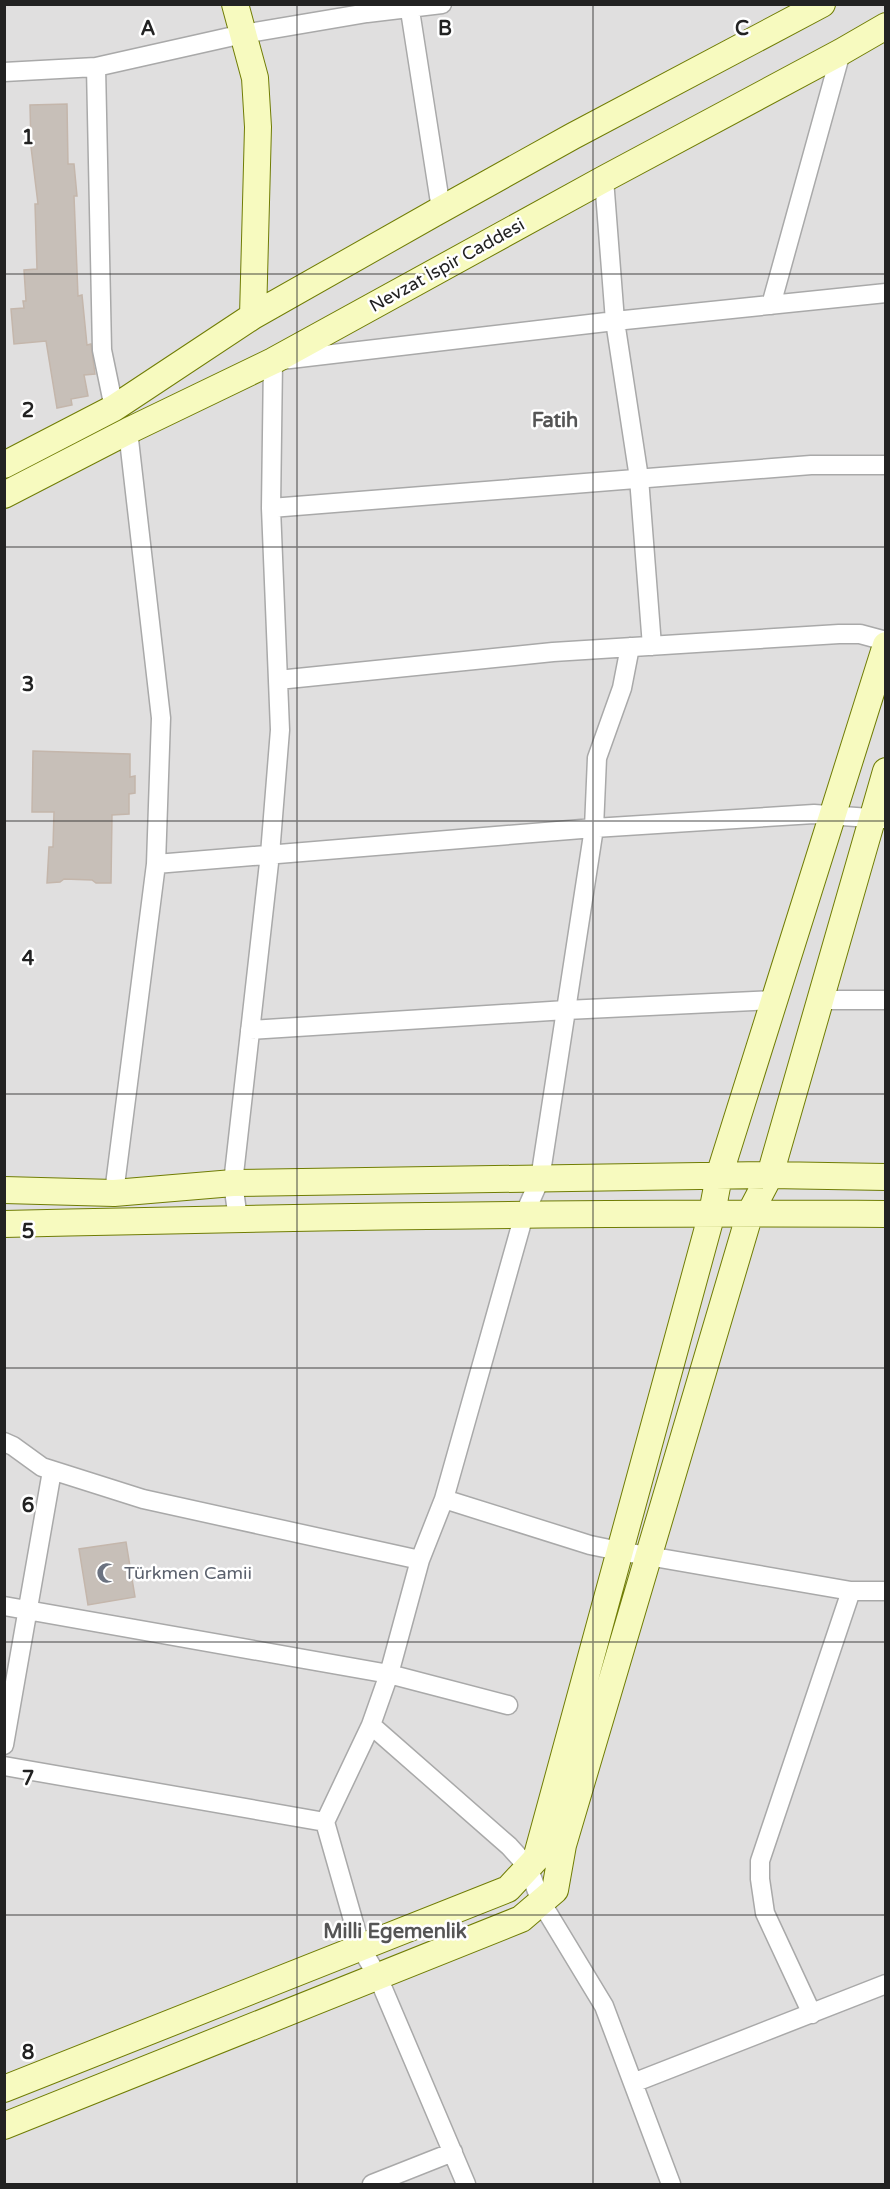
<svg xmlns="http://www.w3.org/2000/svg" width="890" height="2189" font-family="'Varela Round',sans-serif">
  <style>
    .residential { fill: #e0dfdf }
    .building { fill: #c7bfb8; stroke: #c4b6ab; stroke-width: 1.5 }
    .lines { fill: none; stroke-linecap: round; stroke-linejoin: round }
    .street-casing { stroke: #a9a9a9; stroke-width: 21 }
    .secondary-casing { stroke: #707d05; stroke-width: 28 }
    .street { stroke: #fff; stroke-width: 18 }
    .secondary { stroke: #f7fabf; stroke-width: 26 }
    .grid { fill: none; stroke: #222; stroke-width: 1.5; stroke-opacity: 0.55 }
    .labels { text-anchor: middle; stroke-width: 5; stroke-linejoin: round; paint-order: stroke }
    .street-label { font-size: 18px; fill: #222; stroke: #fff }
    .worship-label { font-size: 18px; fill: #5b616d; stroke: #fff; text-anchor: start }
    .neighbourhood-label { font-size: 20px; font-weight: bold; fill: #555; stroke: #fff }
    .grid-label { font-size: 20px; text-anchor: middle; font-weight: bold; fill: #222; stroke: #fff; stroke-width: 5; stroke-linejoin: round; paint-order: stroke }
  </style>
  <rect width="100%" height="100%" fill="#f2efe9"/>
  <path class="residential" d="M5,5H885V2184H5Z"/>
  <path class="building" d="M67,104L68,164H74L77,196H74L78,296L82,295L87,345L91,344L95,374L84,375L88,396L71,399L72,405L57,408L46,341L14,344L11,309L24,308L23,301H26L24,270L37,269L35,204H38L31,147L30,105Z
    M33,751L130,754V777L135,776V793L129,794V814L112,815L111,883H96L92,880L64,879L60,882L47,883L49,847H53L54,812H32Z
    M126,1542L135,1597L88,1605L79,1549Z"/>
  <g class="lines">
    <g class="street-casing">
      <path id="street" d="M409,4L441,209
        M96,67L102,350L114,408
        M4,72L96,67L243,34L367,13L442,4
        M604,179L615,321L639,478L652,646
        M771,305L841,52
        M271,508L811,465H886
        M278,680L553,652L839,634H860L886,641
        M156,864L594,828L814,814L884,819
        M820,1000H886
        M250,1030L566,1010L774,1000
        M114,1193L156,864L161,718L128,431
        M238,1219L233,1183L270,854L280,730L271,508L273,361L615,321L886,293
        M4,1442L13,1446L42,1467L143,1499L420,1560
        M444,1499L590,1545L619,1551L851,1591H886
        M4,1606L389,1674L508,1705
        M371,1725L509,1846L528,1867L541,1902L604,2006L671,2184
        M4,1745L52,1471
        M4,1766L325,1822
        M812,2014L765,1913L760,1879V1861L851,1591
        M633,2083L886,1984
        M372,2184L453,2152
        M466,2184L378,1977L361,1948L325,1822L371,1725L389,1674L420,1560L444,1499L524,1215L540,1179L594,828L597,758L622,688L630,647"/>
    </g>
    <g class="secondary-casing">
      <path id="secondary" d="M235,4L255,78L258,127L253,316
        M4,465L114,408L253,316L433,214L573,136L822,4
        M4,495L128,431L273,361L604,179L841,52L886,26
        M4,1190L114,1193L233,1183L770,1175L886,1177
        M4,1224C298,1217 592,1212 886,1214
        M4,2089L508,1889L536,1859L712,1213L719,1176L886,645
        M4,2126L521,1919L555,1890L563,1845L750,1213L770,1175L886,771"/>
    </g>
    <use href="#street" class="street"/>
    <use href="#secondary" class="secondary"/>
  </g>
  <path class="grid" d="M297,4V2184M593,4V2184M4,274H886M4,547H886M4,821H886M4,1094H886M4,1368H886M4,1642H886M4,1915H886"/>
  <defs>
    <g id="mosque-bare" transform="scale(1.62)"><path d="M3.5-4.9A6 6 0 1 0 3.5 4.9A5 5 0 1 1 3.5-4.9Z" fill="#6b7280" stroke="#fff" stroke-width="2.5" paint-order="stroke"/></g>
  </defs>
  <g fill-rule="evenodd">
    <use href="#mosque-bare" x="107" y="1573"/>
  </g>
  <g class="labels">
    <g class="street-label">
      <text transform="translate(447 265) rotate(-29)" y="6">Nevzat İspir Caddesi</text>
    </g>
    <g class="worship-label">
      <text x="124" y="1579">Türkmen Camii</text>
    </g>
    <g class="neighbourhood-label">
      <text x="555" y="427">Fatih</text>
      <text x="395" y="1938">Milli Egemenlik</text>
    </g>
  </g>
  <g class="grid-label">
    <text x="148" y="35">A</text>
    <text x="445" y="35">B</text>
    <text x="742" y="35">C</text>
    <text x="28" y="144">1</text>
    <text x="28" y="417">2</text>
    <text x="28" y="691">3</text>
    <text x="28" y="965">4</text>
    <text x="28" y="1238">5</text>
    <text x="28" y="1512">6</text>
    <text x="28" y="1785">7</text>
    <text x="28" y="2059">8</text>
  </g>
  <rect width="890" height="2189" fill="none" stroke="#222222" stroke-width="12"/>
</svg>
